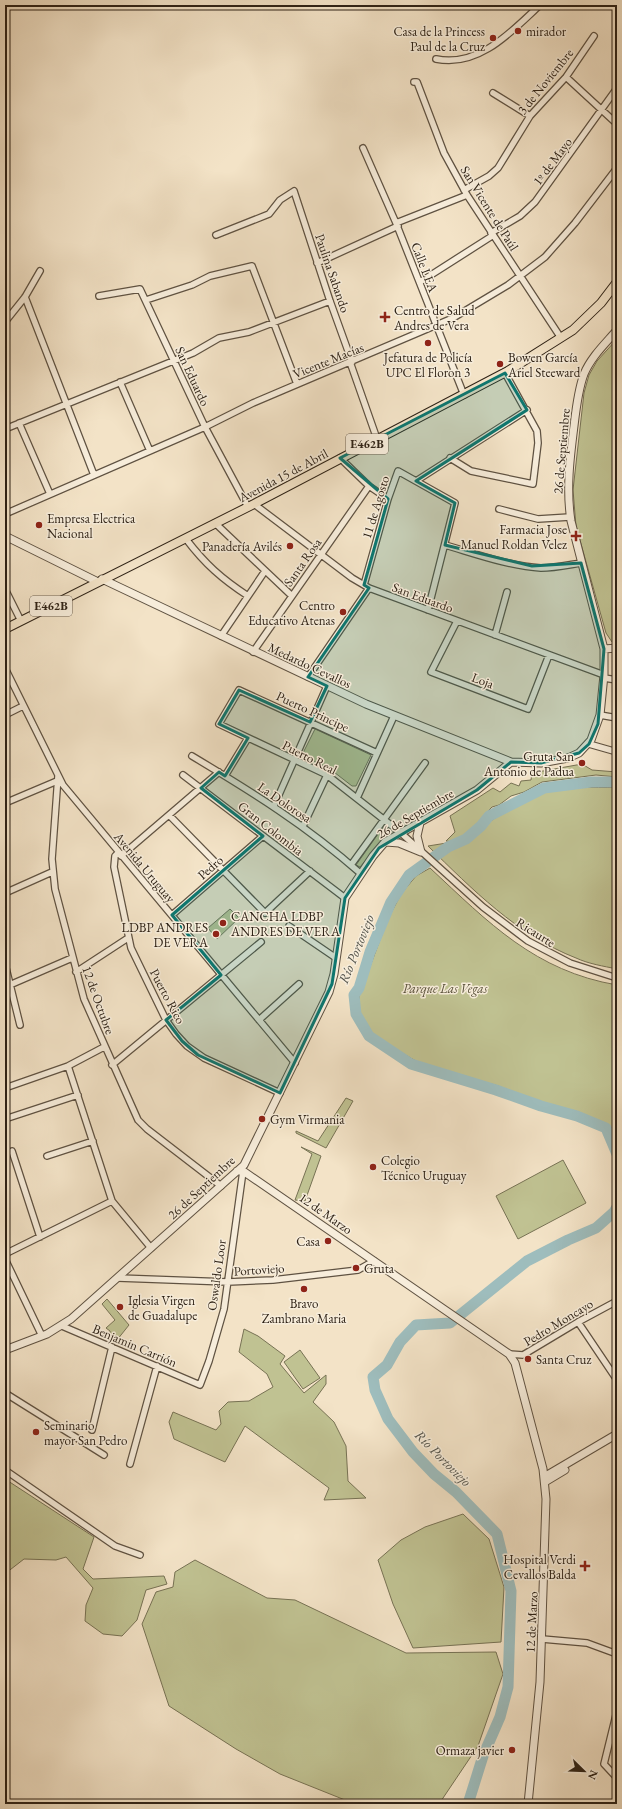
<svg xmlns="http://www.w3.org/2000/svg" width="622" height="1809" font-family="'EB Garamond',serif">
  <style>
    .green { fill: #c0c292; stroke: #777254 }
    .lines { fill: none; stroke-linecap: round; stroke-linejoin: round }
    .river { stroke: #9ebdbd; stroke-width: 11 }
    .minor-casing { stroke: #5f5242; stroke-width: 8 }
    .tertiary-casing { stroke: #5f5242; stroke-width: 9 }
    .primary-casing { stroke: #2e2216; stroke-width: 10 }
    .minor { stroke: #f7eddb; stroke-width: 5.5 }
    .tertiary { stroke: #f7eddb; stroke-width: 7 }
    .primary { stroke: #f3e3c7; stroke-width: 8 }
    .marked { fill: #0f766e; fill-opacity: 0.2; stroke: #0f766e; stroke-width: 3; stroke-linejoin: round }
    .poi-dot { fill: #8f2418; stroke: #f7eddb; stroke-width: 1.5 }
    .labels { text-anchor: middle; stroke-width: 3; stroke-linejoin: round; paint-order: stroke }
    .shield { fill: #f7eddb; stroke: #6a5f51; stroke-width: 1 }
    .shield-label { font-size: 12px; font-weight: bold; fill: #2e2216 }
    .poi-label { font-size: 13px; fill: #2e2216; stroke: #f7eddb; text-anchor: start }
    .street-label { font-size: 13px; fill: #2e2216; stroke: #f7eddb }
    .park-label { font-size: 13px; font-style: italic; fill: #5a523b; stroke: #f7eddb }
    .water-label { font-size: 14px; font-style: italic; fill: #505048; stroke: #f7eddb }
  </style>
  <rect width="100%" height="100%" fill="#f3e3c7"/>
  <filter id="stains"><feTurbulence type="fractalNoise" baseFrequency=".005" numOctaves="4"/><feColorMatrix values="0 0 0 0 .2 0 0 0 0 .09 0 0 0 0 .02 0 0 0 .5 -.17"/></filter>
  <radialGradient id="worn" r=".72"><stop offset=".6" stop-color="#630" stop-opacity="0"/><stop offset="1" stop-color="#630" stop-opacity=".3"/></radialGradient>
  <path class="green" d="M617,339V644L612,642L606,633L590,576L576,526L573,490L584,393L589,375L597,361Z
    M315,729L371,755L356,786H352L330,769L302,755Z
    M582,764L592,770L617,772V777L596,775L542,782L524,792L511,796L499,805L492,807L484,815L477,826L454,842C474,841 477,831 492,820C508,809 526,800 544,792C566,783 593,789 617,787V969C603,966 589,964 576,958C517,935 472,889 428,846L453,842L446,841L455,832L450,816L493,788L500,792L511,783L519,786L521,781L531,780L532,773Z
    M383,827L389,829V833L360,867L356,865Z
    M430,868C489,923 535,971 617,985V1131L593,1118L529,1098L498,1086L419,1063L375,1037L362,1020L359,1010V996L387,921L401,894L416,876Z
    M230,909L239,918L217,939L208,928Z
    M346,1098L353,1101L326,1148L296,1133V1131L318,1141Z
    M301,1147L321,1156L305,1201L295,1200L312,1154Z
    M563,1160L586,1203L518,1239L496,1196Z
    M107,1299L129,1325L117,1340L111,1337L110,1331L106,1328L115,1320L102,1304Z
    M244,1329L258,1336L285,1356L280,1364L304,1393L326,1375V1384L313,1402L334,1422L346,1446L348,1481L366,1498L324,1500L329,1488L245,1426L225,1462L174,1439L169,1422L173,1412L216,1430L221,1424L219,1411L228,1402L249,1401L273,1387L267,1374L239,1352Z
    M300,1350L320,1378L303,1389L284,1362Z
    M5,1479L94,1537L83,1569L93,1579L164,1576L167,1584L146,1590L137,1620L122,1636L103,1634L85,1621L86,1605L93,1588L66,1557L56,1560L24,1559L6,1573Z
    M463,1514L489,1539L504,1587L501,1642L413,1648L393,1604L378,1560L401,1540L425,1527Z
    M195,1560L267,1598L295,1600L406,1653L496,1652L503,1674L478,1746L439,1804H355L280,1774L236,1749L169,1706L142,1624L156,1592L173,1587L175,1572Z"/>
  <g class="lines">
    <path class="river" d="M617,782H591L544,788L489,816L481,826L466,839L448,847L409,875L391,902L370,952L359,988L354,995L356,1014L369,1036L411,1064L496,1090L541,1106L577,1116L606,1128L617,1154
      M468,1804L483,1756L500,1717L508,1687L511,1591L497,1534L456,1492L434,1474L413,1452L388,1419L375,1390L373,1377L387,1365L400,1342L416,1325L450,1323L527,1261L568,1240L596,1228L614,1212L617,1207"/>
    <g class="minor-casing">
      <path id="minor" d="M436,59C479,68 512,31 540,5
        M566,77L617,124
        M414,82H417L444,153L467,195L561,338
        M493,93L530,116
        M363,148L396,223L464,395
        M464,190L489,176L498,168L530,116L566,77L594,36
        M396,223L467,195
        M491,233L520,216L535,202L617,88
        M216,235L269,214L280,200L294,191L330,301L352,362
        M317,263L398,226
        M420,282L492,236
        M99,296L140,289L205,427L248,507
        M25,297L94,475
        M146,300L192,285L210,276L252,266L297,384
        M5,322L25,297L40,271
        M350,362L377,439
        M120,382L150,451
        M19,423L50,494
        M5,429L193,353L219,338L249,332L330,301
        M340,458L369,486L388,499
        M450,458L471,471L533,484L538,443L537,431L505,373
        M416,481L527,410
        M254,504L352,578L369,588L604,675
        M499,509L538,519L570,517
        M5,514L205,427L253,403L453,318L508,285L545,257L575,223L617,168
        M215,523L292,596
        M186,539C205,564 222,579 248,596
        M445,545C476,554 509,566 541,568C555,568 568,565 581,563
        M364,585L388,499L398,471L455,503L428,610
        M5,589L21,621
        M457,621L431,672L528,709L549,655
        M495,635L507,592
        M221,636L265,571
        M253,652L369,486
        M5,668L63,785L295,1063
        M308,677L369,588
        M604,678L617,680
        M5,715L23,706
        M600,715L617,718
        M589,744L617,752
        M377,753L239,690L219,724L327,775L401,833L483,907L528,941L570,963L617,978
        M192,756C252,792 307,826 360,873
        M183,775L345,898
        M58,776L52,859L55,889L84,999L138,1120L147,1129L221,1186
        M225,776L248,738
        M357,798L394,716
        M5,803L57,781L59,782
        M274,806L327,686
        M170,816L265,913L310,871
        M303,826L327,775
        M118,853L115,856L114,867L131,948L166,1020L176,1034L187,1046L204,1058L280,1093
        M121,856L219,772
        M351,865L425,763
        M5,893L52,872
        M172,915L263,836
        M289,926L336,958
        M5,964L20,1025
        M76,972L128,938
        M5,987L72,958
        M259,1020L299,984
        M112,1065L261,942
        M68,1066L112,1201L151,1248
        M5,1088L68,1066L104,1047
        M5,1119L78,1095
        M12,1151L40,1237
        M47,1156L93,1141
        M5,1254L112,1201
        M5,1259L42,1336
        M118,1278L228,1282L273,1280L358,1270L374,1261
        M578,1322L617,1380
        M62,1326L200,1385L209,1361L224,1309L243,1171
        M509,1354L523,1355L578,1322L617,1301
        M5,1393L104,1455
        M92,1430L112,1347
        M130,1464L157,1366
        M5,1470L115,1546L140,1555
        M542,1639L587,1643L617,1654
        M617,1711L604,1764L617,1778"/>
    </g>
    <g class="tertiary-casing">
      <path id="tertiary" d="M5,536L98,582
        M102,579L366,704L511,762
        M604,649L617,648
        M420,823L417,836L421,852
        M386,842L399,843L421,852
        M237,1171H243L509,1354L515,1363L543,1469L546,1499L540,1682L528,1804
        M5,1350L47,1334L71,1319L244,1165L329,992L334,974L345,898L373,856L385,842L477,790L511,762L541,763L568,758L579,753L591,740L600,715L604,675V649L571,521C566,489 570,458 574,426C576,409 578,390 584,374C591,357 605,344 617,330
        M544,1477L617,1434
        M545,1482L565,1470"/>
    </g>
    <g class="primary-casing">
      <path id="primary" d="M5,629L254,504L508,371L573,330L601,303L617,282"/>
    </g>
    <use href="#minor" class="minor"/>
    <use href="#tertiary" class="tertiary"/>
    <use href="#primary" class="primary"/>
  </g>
  <path class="marked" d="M505,373L527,410L416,481L455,503L445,545L532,566L581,563L604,649L598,724L589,744L579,753L541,763L511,762L477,790L379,848L345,898L332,984L280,1093L198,1055L182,1041L166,1020L221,975L172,915L263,836L201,788L219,772L225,776L248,738L219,724L239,690L310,722L327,686L308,677L369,588L364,585L388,499L340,458Z"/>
  <g class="poi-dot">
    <circle cx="518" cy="31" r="4"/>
    <circle cx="493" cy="38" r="4"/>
    <path d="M383 311h4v4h4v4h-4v4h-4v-4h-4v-4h4z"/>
    <circle cx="428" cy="343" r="4"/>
    <circle cx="500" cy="364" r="4"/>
    <circle cx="39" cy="525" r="4"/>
    <path d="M574 530h4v4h4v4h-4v4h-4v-4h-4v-4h4z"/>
    <circle cx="290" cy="546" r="4"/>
    <circle cx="343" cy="612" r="4"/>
    <circle cx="582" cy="763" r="4"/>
    <circle cx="223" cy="923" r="4"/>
    <circle cx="216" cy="934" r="4"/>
    <circle cx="262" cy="1119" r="4"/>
    <circle cx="373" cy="1167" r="4"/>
    <circle cx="328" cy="1241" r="4"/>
    <circle cx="356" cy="1268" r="4"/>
    <circle cx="304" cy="1289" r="4"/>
    <circle cx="120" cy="1307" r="4"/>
    <circle cx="528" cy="1359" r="4"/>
    <circle cx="36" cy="1432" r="4"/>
    <path d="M583 1560h4v4h4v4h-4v4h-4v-4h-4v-4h4z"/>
    <circle cx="512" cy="1750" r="4"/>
  </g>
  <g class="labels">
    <g class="shield">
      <rect x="346" y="434" width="42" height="20" rx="3"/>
      <rect x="30" y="596" width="42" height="20" rx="3"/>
    </g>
    <g class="shield-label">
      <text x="367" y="448">E462B</text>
      <text x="51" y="610">E462B</text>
    </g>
    <g class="poi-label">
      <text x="485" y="36" text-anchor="end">Casa de la Princess<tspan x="485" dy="15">Paul de la Cruz</tspan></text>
      <text x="526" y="36">mirador</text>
      <text x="394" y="315">Centro de Salud<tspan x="394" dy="15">Andres de Vera</tspan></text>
      <text x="428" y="362" text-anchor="middle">Jefatura de Policía<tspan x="428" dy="15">UPC El Floron 3</tspan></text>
      <text x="508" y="362">Bowen García<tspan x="508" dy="15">Ariel Steeward</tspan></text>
      <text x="47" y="523">Empresa Electrica<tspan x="47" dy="15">Nacional</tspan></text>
      <text x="567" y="534" text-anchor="end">Farmacia Jose<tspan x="567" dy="15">Manuel Roldan Velez</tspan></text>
      <text x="282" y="551" text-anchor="end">Panadería Avilés</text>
      <text x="335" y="610" text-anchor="end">Centro<tspan x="335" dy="15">Educativo Atenas</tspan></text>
      <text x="574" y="761" text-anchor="end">Gruta San<tspan x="574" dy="15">Antonio de Padua</tspan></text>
      <text x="231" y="921">CANCHA LDBP<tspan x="231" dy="15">ANDRES DE VERA</tspan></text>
      <text x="208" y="932" text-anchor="end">LDBP ANDRES<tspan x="208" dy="15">DE VERA</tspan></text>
      <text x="270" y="1124">Gym Virmania</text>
      <text x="381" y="1165">Colegio<tspan x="381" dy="15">Técnico Uruguay</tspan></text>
      <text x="320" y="1246" text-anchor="end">Casa</text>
      <text x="364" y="1273">Gruta</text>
      <text x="128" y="1305">Iglesia Virgen<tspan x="128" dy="15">de Guadalupe</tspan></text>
      <text x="304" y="1308" text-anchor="middle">Bravo<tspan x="304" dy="15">Zambrano Maria</tspan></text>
      <text x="536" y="1364">Santa Cruz</text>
      <text x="44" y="1430">Seminario<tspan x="44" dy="15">mayor San Pedro</tspan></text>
      <text x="576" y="1564" text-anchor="end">Hospital Verdi<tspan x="576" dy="15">Cevallos Balda</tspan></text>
      <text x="504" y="1755" text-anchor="end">Ormaza javier</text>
    </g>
    <g class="street-label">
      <text transform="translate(545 81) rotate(-51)" y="5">3 de Noviembre</text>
      <text transform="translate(552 161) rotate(-53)" y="5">1º de Mayo</text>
      <text transform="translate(490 208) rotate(58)" y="5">San Vicente de Paúl</text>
      <text transform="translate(425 267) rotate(69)" y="5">Calle LEA</text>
      <text transform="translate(333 273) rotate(71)" y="5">Paulina Sabando</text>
      <text transform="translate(328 360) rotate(-22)" y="5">Vicente Macías</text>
      <text transform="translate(193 376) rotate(65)" y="5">San Eduardo</text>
      <text transform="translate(561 451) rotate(-85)" y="5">26 de Septiembre</text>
      <text transform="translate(283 475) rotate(-28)" y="5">Avenida 15 de Abril</text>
      <text transform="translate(375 507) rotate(-73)" y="5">11 de Agosto</text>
      <text transform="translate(302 562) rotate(-55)" y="5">Santa Rosa</text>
      <text transform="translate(423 597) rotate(20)" y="5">San Eduardo</text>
      <text transform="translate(310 665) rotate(25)" y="5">Medardo Cevallos</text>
      <text transform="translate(483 680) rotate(21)" y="5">Loja</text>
      <text transform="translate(313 711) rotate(25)" y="5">Puerto Principe</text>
      <text transform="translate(310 757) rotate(27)" y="5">Puerto Real</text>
      <text transform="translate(285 802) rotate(34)" y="5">La Dolorosa</text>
      <text transform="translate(415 813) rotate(-30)" y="5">26 de Septiembre</text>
      <text transform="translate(271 828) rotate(38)" y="5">Gran Colombia</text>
      <text transform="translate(145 867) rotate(50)" y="5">Avenida Uruguay</text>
      <text transform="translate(210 867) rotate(-41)" y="5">Pedro</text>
      <text transform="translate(536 932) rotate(32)" y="5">Ricaurte</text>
      <text transform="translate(168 996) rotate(62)" y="5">Puerto Rico</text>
      <text transform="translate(99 1000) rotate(70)" y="5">12 de Octubre</text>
      <text transform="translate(201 1187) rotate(-43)" y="5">26 de Septiembre</text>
      <text transform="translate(326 1213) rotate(35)" y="5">12 de Marzo</text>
      <text transform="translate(259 1269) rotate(-4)" y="5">Portoviejo</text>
      <text transform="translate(216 1275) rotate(-82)" y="5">Oswaldo Loor</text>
      <text transform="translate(558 1322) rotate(-31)" y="5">Pedro Moncayo</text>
      <text transform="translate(135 1345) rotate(23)" y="5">Benjamin Carrión</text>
      <text transform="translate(531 1622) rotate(-87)" y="5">12 de Marzo</text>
    </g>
    <g class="park-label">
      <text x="445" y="993">Parque Las Vegas</text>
    </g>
    <g class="water-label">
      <text transform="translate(356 949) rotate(-68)" y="5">Río Portoviejo</text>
      <text transform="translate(443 1458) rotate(45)" y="5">Río Portoviejo</text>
    </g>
  </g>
  <rect width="622" height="1809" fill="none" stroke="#f3e3c7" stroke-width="20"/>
  <rect x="6" y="6" width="610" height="1797" fill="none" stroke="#2e2216" stroke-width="2"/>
  <rect x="10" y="10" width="602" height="1789" fill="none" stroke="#2e2216"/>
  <g transform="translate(584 1771) rotate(113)" stroke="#f7eddb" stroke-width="3" paint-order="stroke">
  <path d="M0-3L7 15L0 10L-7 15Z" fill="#2e2216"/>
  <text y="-6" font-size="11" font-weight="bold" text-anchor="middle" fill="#2e2216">N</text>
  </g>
  <rect width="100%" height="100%" filter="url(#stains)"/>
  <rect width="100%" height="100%" fill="url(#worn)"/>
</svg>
